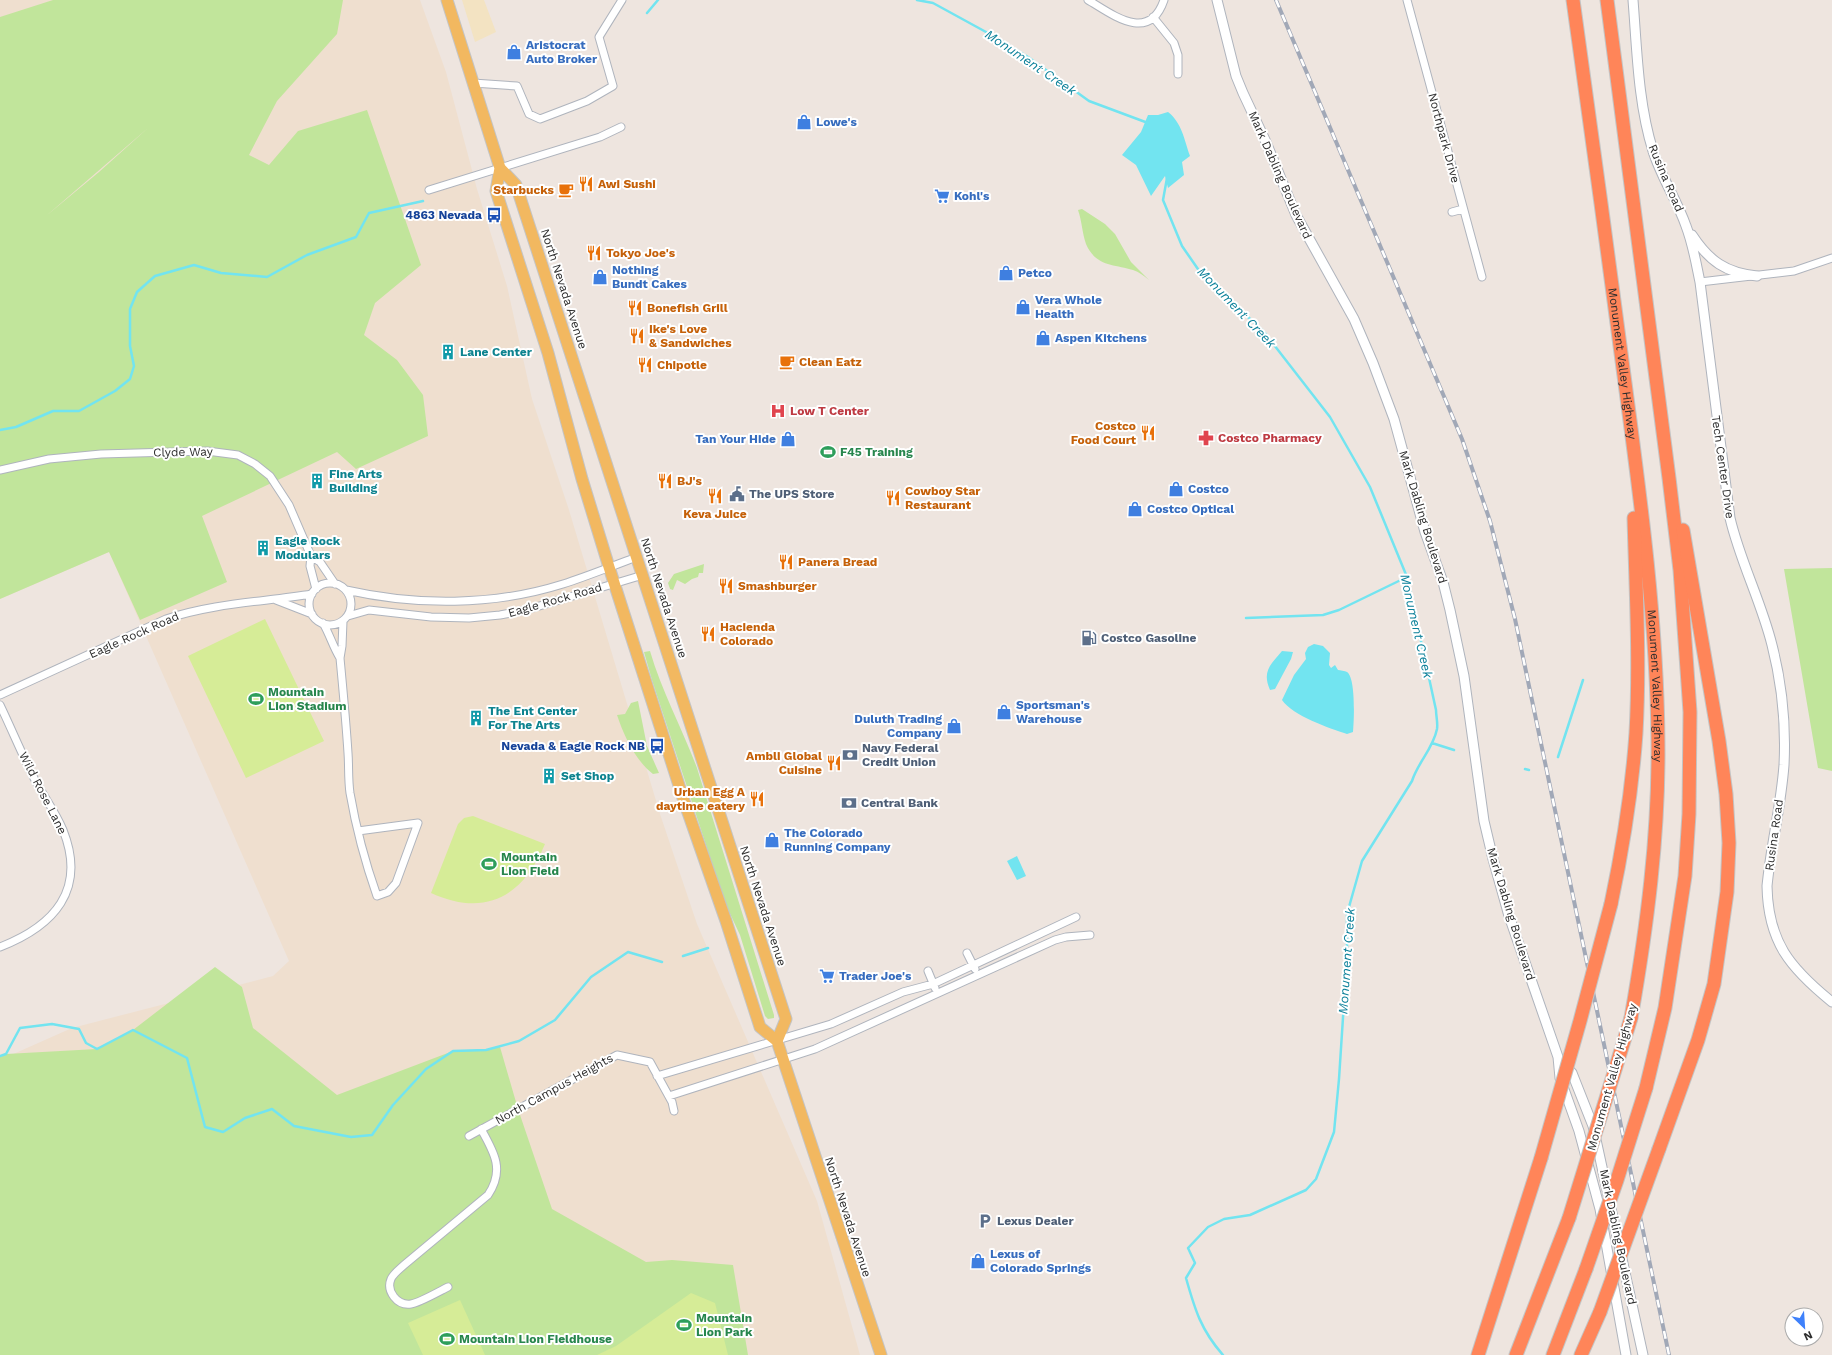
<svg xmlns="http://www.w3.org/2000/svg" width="1832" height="1355" font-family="'Work Sans',sans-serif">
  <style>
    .education { fill: #efdfcf }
    .green { fill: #c1e59b; fill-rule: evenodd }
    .sand { fill: #f3e3c2 }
    .pitch { fill: #d6ec97 }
    .water { fill: #72e4f0 }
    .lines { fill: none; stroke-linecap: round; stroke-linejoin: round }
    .stream { stroke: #72e4f0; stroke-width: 2.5 }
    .minor-casing { stroke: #afb4bd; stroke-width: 9 }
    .tertiary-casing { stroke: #afb4bd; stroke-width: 11 }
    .primary-casing { stroke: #c4c4c4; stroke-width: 13 }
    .motorway-casing { stroke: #c4c4c4; stroke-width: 15 }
    .minor { stroke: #fff; stroke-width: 7 }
    .tertiary { stroke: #fff; stroke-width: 9 }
    .primary { stroke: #f2b860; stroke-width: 11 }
    .motorway { stroke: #ff8559; stroke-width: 13 }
    .rail-casing { stroke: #a1a8b7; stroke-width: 4 }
    .rail { stroke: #fff; stroke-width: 2.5; stroke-dasharray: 8; stroke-linecap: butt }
    .motorway-bridge-casing { stroke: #c4c4c4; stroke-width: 15; stroke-linecap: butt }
    .motorway-bridge { stroke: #ff8559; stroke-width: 13 }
    .labels { text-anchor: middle; stroke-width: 4; stroke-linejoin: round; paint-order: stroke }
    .shop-label { font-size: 12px; font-weight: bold; fill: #366cbe; stroke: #fff; text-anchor: start }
    .street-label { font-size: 12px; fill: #2d2d2d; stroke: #fff }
    .food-label { font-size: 12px; font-weight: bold; fill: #c56008; stroke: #fff; text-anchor: start }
    .transit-label { font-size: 12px; font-weight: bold; fill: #164399; stroke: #fff; text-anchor: end }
    .culture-label { font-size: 12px; font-weight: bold; fill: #0d838f; stroke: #fff; text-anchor: start }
    .health-label { font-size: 12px; font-weight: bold; fill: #be3a42; stroke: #fff; text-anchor: start }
    .leisure-label { font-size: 12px; font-weight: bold; fill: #27864d; stroke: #fff; text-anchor: start }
    .service-label { font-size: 12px; font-weight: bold; fill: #4e5e75; stroke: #fff; text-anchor: start }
    .water-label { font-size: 13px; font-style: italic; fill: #0c819a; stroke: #fff }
  </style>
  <rect width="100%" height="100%" fill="#eee5df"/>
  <path class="education" d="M0,0H420L446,72L477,189L507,286L532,399L569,510L660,814L697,924L817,1201L860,1355H0V1060L72,1028L273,976L289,961L109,552L0,599Z"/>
  <path class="green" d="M53,0H343L337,34L277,101L249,155L269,165L298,131L367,110L421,265L375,303L364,335L397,360L423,395L428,436L356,469L337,452L202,516L227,582L140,620L109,552L0,599V17ZM148,128L99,172L46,216Z
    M1082,209L1105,224L1115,234L1131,262L1149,280C1144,276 1139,272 1133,270C1114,264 1096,267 1086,244C1082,233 1082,221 1078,210Z
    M704,564L703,573H699L698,577L692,579L685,584L677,580L673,590L670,589L668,583L674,574Z
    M1832,568V771L1818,768L1784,569Z
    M650,651C662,692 682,728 697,768L774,1015V1018L768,1019L765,1016L740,935L725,903L652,680L644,652Z
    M638,701L647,746L659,773L653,774C635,760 624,736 617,715L625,714L631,703Z
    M215,967L242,987L253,1028L337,1095L453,1051L486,1050L500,1047L518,1109L552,1209L646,1262L672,1260L733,1265L748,1355H0V1057L6,1054L97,1049L133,1030Z"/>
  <path class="sand" d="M462,0H484L496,32L475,42Z"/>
  <path class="pitch" d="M265,619L324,741L246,778L188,656Z
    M473,816L545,844C523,896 486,918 431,893L458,824L464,818Z
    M691,1293L715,1303L728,1355H597L616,1346Z
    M460,1300L485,1355H423L408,1323Z"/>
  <path class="water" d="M1168,112C1182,123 1184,139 1190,156L1182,162L1184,175L1168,188L1165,176L1151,196L1136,165L1122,155L1141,132L1148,115H1158Z
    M1314,644L1323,646L1330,653L1329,665L1331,668L1335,665L1338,670C1340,670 1345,671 1347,672C1356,678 1354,722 1353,732L1347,734C1329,728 1293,716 1282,700L1294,675L1306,659L1305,653L1308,647Z
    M1282,651L1293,652L1291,659L1275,689L1270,690C1262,672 1270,665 1282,651Z
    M1017,856L1026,876L1017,880L1007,861Z"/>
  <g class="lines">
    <path class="stream" d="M917,0L933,3L997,38L1028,57L1089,101L1148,123
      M647,13L658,0
      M1167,178L1163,200L1182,246L1200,272L1264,332L1330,417L1370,487L1407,577L1436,710C1436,716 1438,723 1437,729C1433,749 1418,762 1412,781L1362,861L1347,914V956L1339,1079L1334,1132L1316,1179L1306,1190L1250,1215L1224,1219L1208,1227L1188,1248L1195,1263L1186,1278C1195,1310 1201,1330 1223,1355
      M0,430L16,427L53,411H79L115,391L130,379L134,366L130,346V309L137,292L155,276L194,265L221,273L267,277L307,255L356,237L369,213L423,201
      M1246,618L1323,615L1339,610L1407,577
      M1432,743L1454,750
      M1558,757L1583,680
      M1525,769L1529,770
      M683,956L708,948
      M0,1056L6,1054L20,1028L52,1024L79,1029L86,1043L97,1049L133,1030L187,1058L205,1127L223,1132L245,1118L272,1109L294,1126L351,1137L372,1135L393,1105L426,1069L453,1051L486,1050L519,1041L555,1020L591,977L628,952L662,962"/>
    <g class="minor-casing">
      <path id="minor" d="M1088,0C1112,14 1149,44 1164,0
        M1407,0L1482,277
        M1153,17L1174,43L1178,55V74
        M473,83L517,86L529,114L540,119L587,101L613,86L599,37L622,0
        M429,190L600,137L621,127
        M1452,212L1463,209
        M1700,282L1794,271L1832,258
        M0,470L49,459L101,454L207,451L238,455L255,464L270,476L289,505L311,556L320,562L335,584
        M311,556L310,566L316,589
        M309 604a21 21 0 1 1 42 0a21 21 0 1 1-42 0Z
        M346,590C417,606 493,606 563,584C588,576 612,566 637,557
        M276,600L312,614
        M348,616L369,610L431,617L469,618L500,615L526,610L643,575
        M343,621L342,646L340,658C343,690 346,721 348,753C349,766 348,779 350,793C356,828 365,862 377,896L388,892L396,883L418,823L358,831
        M323,623C330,635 333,647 340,658
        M0,695L166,619C214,603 263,602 312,594
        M0,705C12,730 23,757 36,782C45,798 56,813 63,830C87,890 54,926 0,947
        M967,953L975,969
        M928,971L935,988
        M657,1076L831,1024L903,992L933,984L1076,917
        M669,1096L815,1049L1055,940L1066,937L1090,935
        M469,1136L617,1055L650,1062L672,1102L674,1111
        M448,1287C440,1291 419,1303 411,1304C397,1306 386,1291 391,1279C393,1274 400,1269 404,1265L488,1195C505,1170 494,1152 481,1129"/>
    </g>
    <g class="tertiary-casing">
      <path id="tertiary" d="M1217,0L1236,76L1243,93L1266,142L1296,215L1354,319L1373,363L1394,419L1425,532L1443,582L1450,610L1464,676L1484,821L1493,859L1509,916L1558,1057L1560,1078L1579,1131L1600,1209L1626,1355
        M1633,0C1637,50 1638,103 1653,151C1661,177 1677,200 1686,226C1693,244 1696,263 1700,282L1730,518C1740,561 1761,601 1772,645C1782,684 1786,725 1784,765C1781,806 1771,845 1767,886C1768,942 1790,968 1832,1002
        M1692,235C1709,261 1726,273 1757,276
        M1564,1065L1572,1073L1593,1126L1643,1355"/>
    </g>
    <g class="primary-casing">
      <path id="primary" d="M447,0L500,168L516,185L786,1019L777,1041
        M500,168L496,191L548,353L582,479L609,567L684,801L726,921L760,1027L777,1041L881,1355"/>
    </g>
    <g class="motorway-casing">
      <g id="motorway">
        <path id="s1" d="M1573,0C1591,128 1608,255 1625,383C1641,502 1657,622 1658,742C1659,835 1647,927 1631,1018"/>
        <path d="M1607,0L1669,478L1680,570L1690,712L1689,814L1685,876L1665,1008L1646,1088"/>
        <path d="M1611,904C1623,847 1632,791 1636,733C1640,662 1636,589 1634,518"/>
        <path d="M1659,1149L1698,1040L1714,984L1727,892L1729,843L1726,794L1719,741L1683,530"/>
        <path d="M1478,1355L1541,1158"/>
        <path d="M1516,1355L1569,1218"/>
        <path d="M1553,1355L1586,1269"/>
        <path d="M1581,1355L1600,1312"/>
      </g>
    </g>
    <use href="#minor" class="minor"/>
    <use href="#tertiary" class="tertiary"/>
    <use href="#primary" class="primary"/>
    <use href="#motorway" class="motorway"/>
    <g class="rail-casing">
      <path id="rail" d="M1276,0L1462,439L1490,521L1515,619L1669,1355"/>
    </g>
    <use href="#rail" class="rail"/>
    <g class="motorway-bridge-casing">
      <path id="motorway-bridge" d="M1541,1158L1580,1021L1611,904
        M1569,1218L1631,1018
        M1586,1269L1617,1180L1646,1088
        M1600,1312L1659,1149"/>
    </g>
    <use href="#motorway-bridge" class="motorway-bridge"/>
  </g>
  <defs>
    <g id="shop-bare" transform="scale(1.2)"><path d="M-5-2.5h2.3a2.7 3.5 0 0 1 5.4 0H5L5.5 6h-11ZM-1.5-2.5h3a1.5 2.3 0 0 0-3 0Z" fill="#3f7fe0" stroke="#fff" stroke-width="2.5" paint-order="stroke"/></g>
    <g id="restaurant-bare" transform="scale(1.2)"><path d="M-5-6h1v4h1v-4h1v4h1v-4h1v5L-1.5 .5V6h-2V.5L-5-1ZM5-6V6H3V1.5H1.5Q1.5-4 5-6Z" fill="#e8710a" stroke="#fff" stroke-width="2.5" paint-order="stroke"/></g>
    <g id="cafe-bare" transform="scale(1.2)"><path d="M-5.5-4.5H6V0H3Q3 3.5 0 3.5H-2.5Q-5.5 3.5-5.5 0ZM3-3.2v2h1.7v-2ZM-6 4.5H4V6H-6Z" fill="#e8710a" stroke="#fff" stroke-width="2.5" paint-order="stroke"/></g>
    <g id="supermarket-bare" transform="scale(1.2)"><path d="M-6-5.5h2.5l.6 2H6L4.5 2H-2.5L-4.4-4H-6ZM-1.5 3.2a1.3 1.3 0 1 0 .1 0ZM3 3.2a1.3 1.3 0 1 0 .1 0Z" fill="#3f7fe0" stroke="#fff" stroke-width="2.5" paint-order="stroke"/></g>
    <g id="bus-bare" transform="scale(1.2)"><path d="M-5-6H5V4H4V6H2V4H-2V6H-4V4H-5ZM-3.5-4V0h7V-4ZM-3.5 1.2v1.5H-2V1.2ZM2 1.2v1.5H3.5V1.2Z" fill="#1a4fb4" stroke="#fff" stroke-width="2.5" paint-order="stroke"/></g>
    <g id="building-bare" transform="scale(1.2)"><path d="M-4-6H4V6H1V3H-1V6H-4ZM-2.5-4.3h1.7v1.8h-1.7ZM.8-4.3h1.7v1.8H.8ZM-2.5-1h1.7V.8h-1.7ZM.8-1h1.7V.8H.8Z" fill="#0f9aa8" stroke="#fff" stroke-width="2.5" paint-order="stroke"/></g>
    <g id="hospital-bare" transform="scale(1.2)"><path d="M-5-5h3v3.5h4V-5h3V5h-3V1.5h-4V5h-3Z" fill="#e0444e" stroke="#fff" stroke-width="2.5" paint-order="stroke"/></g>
    <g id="pharmacy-bare" transform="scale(1.2)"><path d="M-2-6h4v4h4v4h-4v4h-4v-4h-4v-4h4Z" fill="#e0444e" stroke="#fff" stroke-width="2.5" paint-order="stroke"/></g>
    <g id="stadium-bare" transform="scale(1.2)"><path d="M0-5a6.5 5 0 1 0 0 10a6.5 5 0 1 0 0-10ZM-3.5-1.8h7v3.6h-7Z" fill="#2e9e5b" stroke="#fff" stroke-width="2.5" paint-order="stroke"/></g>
    <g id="civic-bare" transform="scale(1.2)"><path d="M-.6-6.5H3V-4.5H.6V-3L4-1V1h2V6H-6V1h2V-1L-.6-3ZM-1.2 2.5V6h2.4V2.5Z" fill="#5c6f8a" stroke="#fff" stroke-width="2.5" paint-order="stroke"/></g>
    <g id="fuel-bare" transform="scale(1.2)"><path d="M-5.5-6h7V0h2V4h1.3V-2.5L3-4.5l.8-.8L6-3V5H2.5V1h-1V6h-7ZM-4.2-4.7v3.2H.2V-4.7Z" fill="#5c6f8a" stroke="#fff" stroke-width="2.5" paint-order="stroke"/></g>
    <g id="bank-bare" transform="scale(1.2)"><path d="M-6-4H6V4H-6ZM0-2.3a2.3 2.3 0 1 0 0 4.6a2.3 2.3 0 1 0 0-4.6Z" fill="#5c6f8a" stroke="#fff" stroke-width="2.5" paint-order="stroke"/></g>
    <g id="parking-bare" transform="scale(1.2)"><path d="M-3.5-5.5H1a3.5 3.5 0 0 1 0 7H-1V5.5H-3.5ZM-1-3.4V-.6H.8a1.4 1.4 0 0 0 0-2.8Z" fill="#5c6f8a" stroke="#fff" stroke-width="2.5" paint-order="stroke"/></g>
  </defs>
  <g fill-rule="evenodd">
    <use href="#shop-bare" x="514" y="52"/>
    <use href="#shop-bare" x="804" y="122"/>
    <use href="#restaurant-bare" x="586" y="184"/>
    <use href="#cafe-bare" x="566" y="190"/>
    <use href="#supermarket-bare" x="942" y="196"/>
    <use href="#bus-bare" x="494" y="215"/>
    <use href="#restaurant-bare" x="594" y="253"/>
    <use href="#shop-bare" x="1006" y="273"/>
    <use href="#shop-bare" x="600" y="277"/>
    <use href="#shop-bare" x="1023" y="307"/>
    <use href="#restaurant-bare" x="635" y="308"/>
    <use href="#restaurant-bare" x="637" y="336"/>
    <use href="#shop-bare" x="1043" y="338"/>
    <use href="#building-bare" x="448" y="352"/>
    <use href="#cafe-bare" x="787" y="362"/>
    <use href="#restaurant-bare" x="645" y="365"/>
    <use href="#hospital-bare" x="778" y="411"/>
    <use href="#restaurant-bare" x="1148" y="433"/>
    <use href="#pharmacy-bare" x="1206" y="438"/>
    <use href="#shop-bare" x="788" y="439"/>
    <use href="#stadium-bare" x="828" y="452"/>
    <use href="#building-bare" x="317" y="481"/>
    <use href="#restaurant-bare" x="665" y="481"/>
    <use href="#shop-bare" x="1176" y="489"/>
    <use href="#civic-bare" x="737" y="494"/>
    <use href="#restaurant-bare" x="715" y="496"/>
    <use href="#restaurant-bare" x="893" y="498"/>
    <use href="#shop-bare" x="1135" y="509"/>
    <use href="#building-bare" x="263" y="548"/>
    <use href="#restaurant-bare" x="786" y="562"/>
    <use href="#restaurant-bare" x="726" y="586"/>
    <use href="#restaurant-bare" x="708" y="634"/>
    <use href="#fuel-bare" x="1089" y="638"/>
    <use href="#stadium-bare" x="256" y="699"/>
    <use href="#shop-bare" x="1004" y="712"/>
    <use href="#building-bare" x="476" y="718"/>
    <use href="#shop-bare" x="954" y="726"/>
    <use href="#bus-bare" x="657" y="746"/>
    <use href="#bank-bare" x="850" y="755"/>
    <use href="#restaurant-bare" x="834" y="763"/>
    <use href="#building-bare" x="549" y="776"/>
    <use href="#restaurant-bare" x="757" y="799"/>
    <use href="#bank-bare" x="849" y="803"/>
    <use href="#shop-bare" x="772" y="840"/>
    <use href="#stadium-bare" x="489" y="864"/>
    <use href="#supermarket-bare" x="827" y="976"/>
    <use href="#parking-bare" x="985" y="1221"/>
    <use href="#shop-bare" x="978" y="1261"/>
    <use href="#stadium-bare" x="684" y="1325"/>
    <use href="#stadium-bare" x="447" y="1339"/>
  </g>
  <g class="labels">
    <g class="shop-label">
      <text x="526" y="49">Aristocrat<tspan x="526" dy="14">Auto Broker</tspan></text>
      <text x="816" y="126">Lowe's</text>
      <text x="954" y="200">Kohl's</text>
      <text x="612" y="274">Nothing<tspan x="612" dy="14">Bundt Cakes</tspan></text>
      <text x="1018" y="277">Petco</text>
      <text x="1035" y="304">Vera Whole<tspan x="1035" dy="14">Health</tspan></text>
      <text x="1055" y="342">Aspen Kitchens</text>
      <text x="776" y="443" text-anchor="end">Tan Your Hide</text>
      <text x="1188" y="493">Costco</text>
      <text x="1147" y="513">Costco Optical</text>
      <text x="1016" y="709">Sportsman's<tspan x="1016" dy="14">Warehouse</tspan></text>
      <text x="942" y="723" text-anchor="end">Duluth Trading<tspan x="942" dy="14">Company</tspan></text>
      <text x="784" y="837">The Colorado<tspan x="784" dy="14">Running Company</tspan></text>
      <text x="839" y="980">Trader Joe's</text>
      <text x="990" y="1258">Lexus of<tspan x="990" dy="14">Colorado Springs</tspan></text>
    </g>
    <g class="street-label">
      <text transform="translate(1444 138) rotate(75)" y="4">Northpark Drive</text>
      <text transform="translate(1280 175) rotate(66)" y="4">Mark Dabling Boulevard</text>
      <text transform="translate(1666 178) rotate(67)" y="4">Rusina Road</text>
      <text transform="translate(564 289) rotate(72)" y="4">North Nevada Avenue</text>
      <text dy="4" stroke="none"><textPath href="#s1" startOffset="367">Monument Valley Highway</textPath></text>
      <text transform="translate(183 452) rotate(-1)" y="4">Clyde Way</text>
      <text transform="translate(1723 467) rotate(82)" y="4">Tech Center Drive</text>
      <text transform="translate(1423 517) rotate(73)" y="4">Mark Dabling Boulevard</text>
      <text transform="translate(664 598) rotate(72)" y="4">North Nevada Avenue</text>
      <text transform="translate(555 600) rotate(-16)" y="4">Eagle Rock Road</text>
      <text transform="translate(134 635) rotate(-24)" y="4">Eagle Rock Road</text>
      <text dy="4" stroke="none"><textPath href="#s1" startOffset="691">Monument Valley Highway</textPath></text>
      <text transform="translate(43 793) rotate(63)" y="4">Wild Rose Lane</text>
      <text transform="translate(1774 835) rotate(-82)" y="4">Rusina Road</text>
      <text transform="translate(763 906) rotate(72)" y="4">North Nevada Avenue</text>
      <text transform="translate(1511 914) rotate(73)" y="4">Mark Dabling Boulevard</text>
      <text transform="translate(1612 1077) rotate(-74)" y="4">Monument Valley Highway</text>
      <text transform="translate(554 1089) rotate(-29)" y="4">North Campus Heights</text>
      <text transform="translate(848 1217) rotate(72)" y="4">North Nevada Avenue</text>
      <text transform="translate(1618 1237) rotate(78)" y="4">Mark Dabling Boulevard</text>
    </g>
    <g class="food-label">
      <text x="598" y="188">Awi Sushi</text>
      <text x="554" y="194" text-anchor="end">Starbucks</text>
      <text x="606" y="257">Tokyo Joe's</text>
      <text x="647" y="312">Bonefish Grill</text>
      <text x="649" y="333">Ike's Love<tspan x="649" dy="14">&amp; Sandwiches</tspan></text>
      <text x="799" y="366">Clean Eatz</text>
      <text x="657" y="369">Chipotle</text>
      <text x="1136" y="430" text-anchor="end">Costco<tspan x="1136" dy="14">Food Court</tspan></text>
      <text x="677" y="485">BJ's</text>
      <text x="905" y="495">Cowboy Star<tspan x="905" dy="14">Restaurant</tspan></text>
      <text x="715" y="518" text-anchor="middle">Keva Juice</text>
      <text x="798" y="566">Panera Bread</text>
      <text x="738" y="590">Smashburger</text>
      <text x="720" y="631">Hacienda<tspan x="720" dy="14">Colorado</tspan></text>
      <text x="822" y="760" text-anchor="end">Ambli Global<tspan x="822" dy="14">Cuisine</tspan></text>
      <text x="745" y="796" text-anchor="end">Urban Egg A<tspan x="745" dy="14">daytime eatery</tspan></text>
    </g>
    <g class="transit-label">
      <text x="482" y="219">4863 Nevada</text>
      <text x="645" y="750">Nevada &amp; Eagle Rock NB</text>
    </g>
    <g class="culture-label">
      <text x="460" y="356">Lane Center</text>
      <text x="329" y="478">Fine Arts<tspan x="329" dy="14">Building</tspan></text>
      <text x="275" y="545">Eagle Rock<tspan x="275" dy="14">Modulars</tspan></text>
      <text x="488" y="715">The Ent Center<tspan x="488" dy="14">For The Arts</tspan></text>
      <text x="561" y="780">Set Shop</text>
    </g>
    <g class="health-label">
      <text x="790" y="415">Low T Center</text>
      <text x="1218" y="442">Costco Pharmacy</text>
    </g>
    <g class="leisure-label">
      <text x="840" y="456">F45 Training</text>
      <text x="268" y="696">Mountain<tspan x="268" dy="14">Lion Stadium</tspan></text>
      <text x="501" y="861">Mountain<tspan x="501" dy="14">Lion Field</tspan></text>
      <text x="696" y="1322">Mountain<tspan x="696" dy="14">Lion Park</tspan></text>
      <text x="459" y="1343">Mountain Lion Fieldhouse</text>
    </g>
    <g class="service-label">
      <text x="749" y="498">The UPS Store</text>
      <text x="1101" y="642">Costco Gasoline</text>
      <text x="862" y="752">Navy Federal<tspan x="862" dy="14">Credit Union</tspan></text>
      <text x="861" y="807">Central Bank</text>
      <text x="997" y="1225">Lexus Dealer</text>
    </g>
    <g class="water-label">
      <text transform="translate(1031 62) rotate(34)" y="5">Monument Creek</text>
      <text transform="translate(1237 307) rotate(46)" y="5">Monument Creek</text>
      <text transform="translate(1417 626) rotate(77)" y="5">Monument Creek</text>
      <text transform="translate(1346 961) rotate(-86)" y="5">Monument Creek</text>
    </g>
  </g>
  <g transform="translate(1804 1327) rotate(155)"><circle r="19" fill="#ffffff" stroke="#ababab"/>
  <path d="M0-3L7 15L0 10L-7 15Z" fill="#3f81fb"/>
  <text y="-6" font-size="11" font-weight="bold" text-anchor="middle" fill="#2d2d2d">N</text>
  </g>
</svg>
